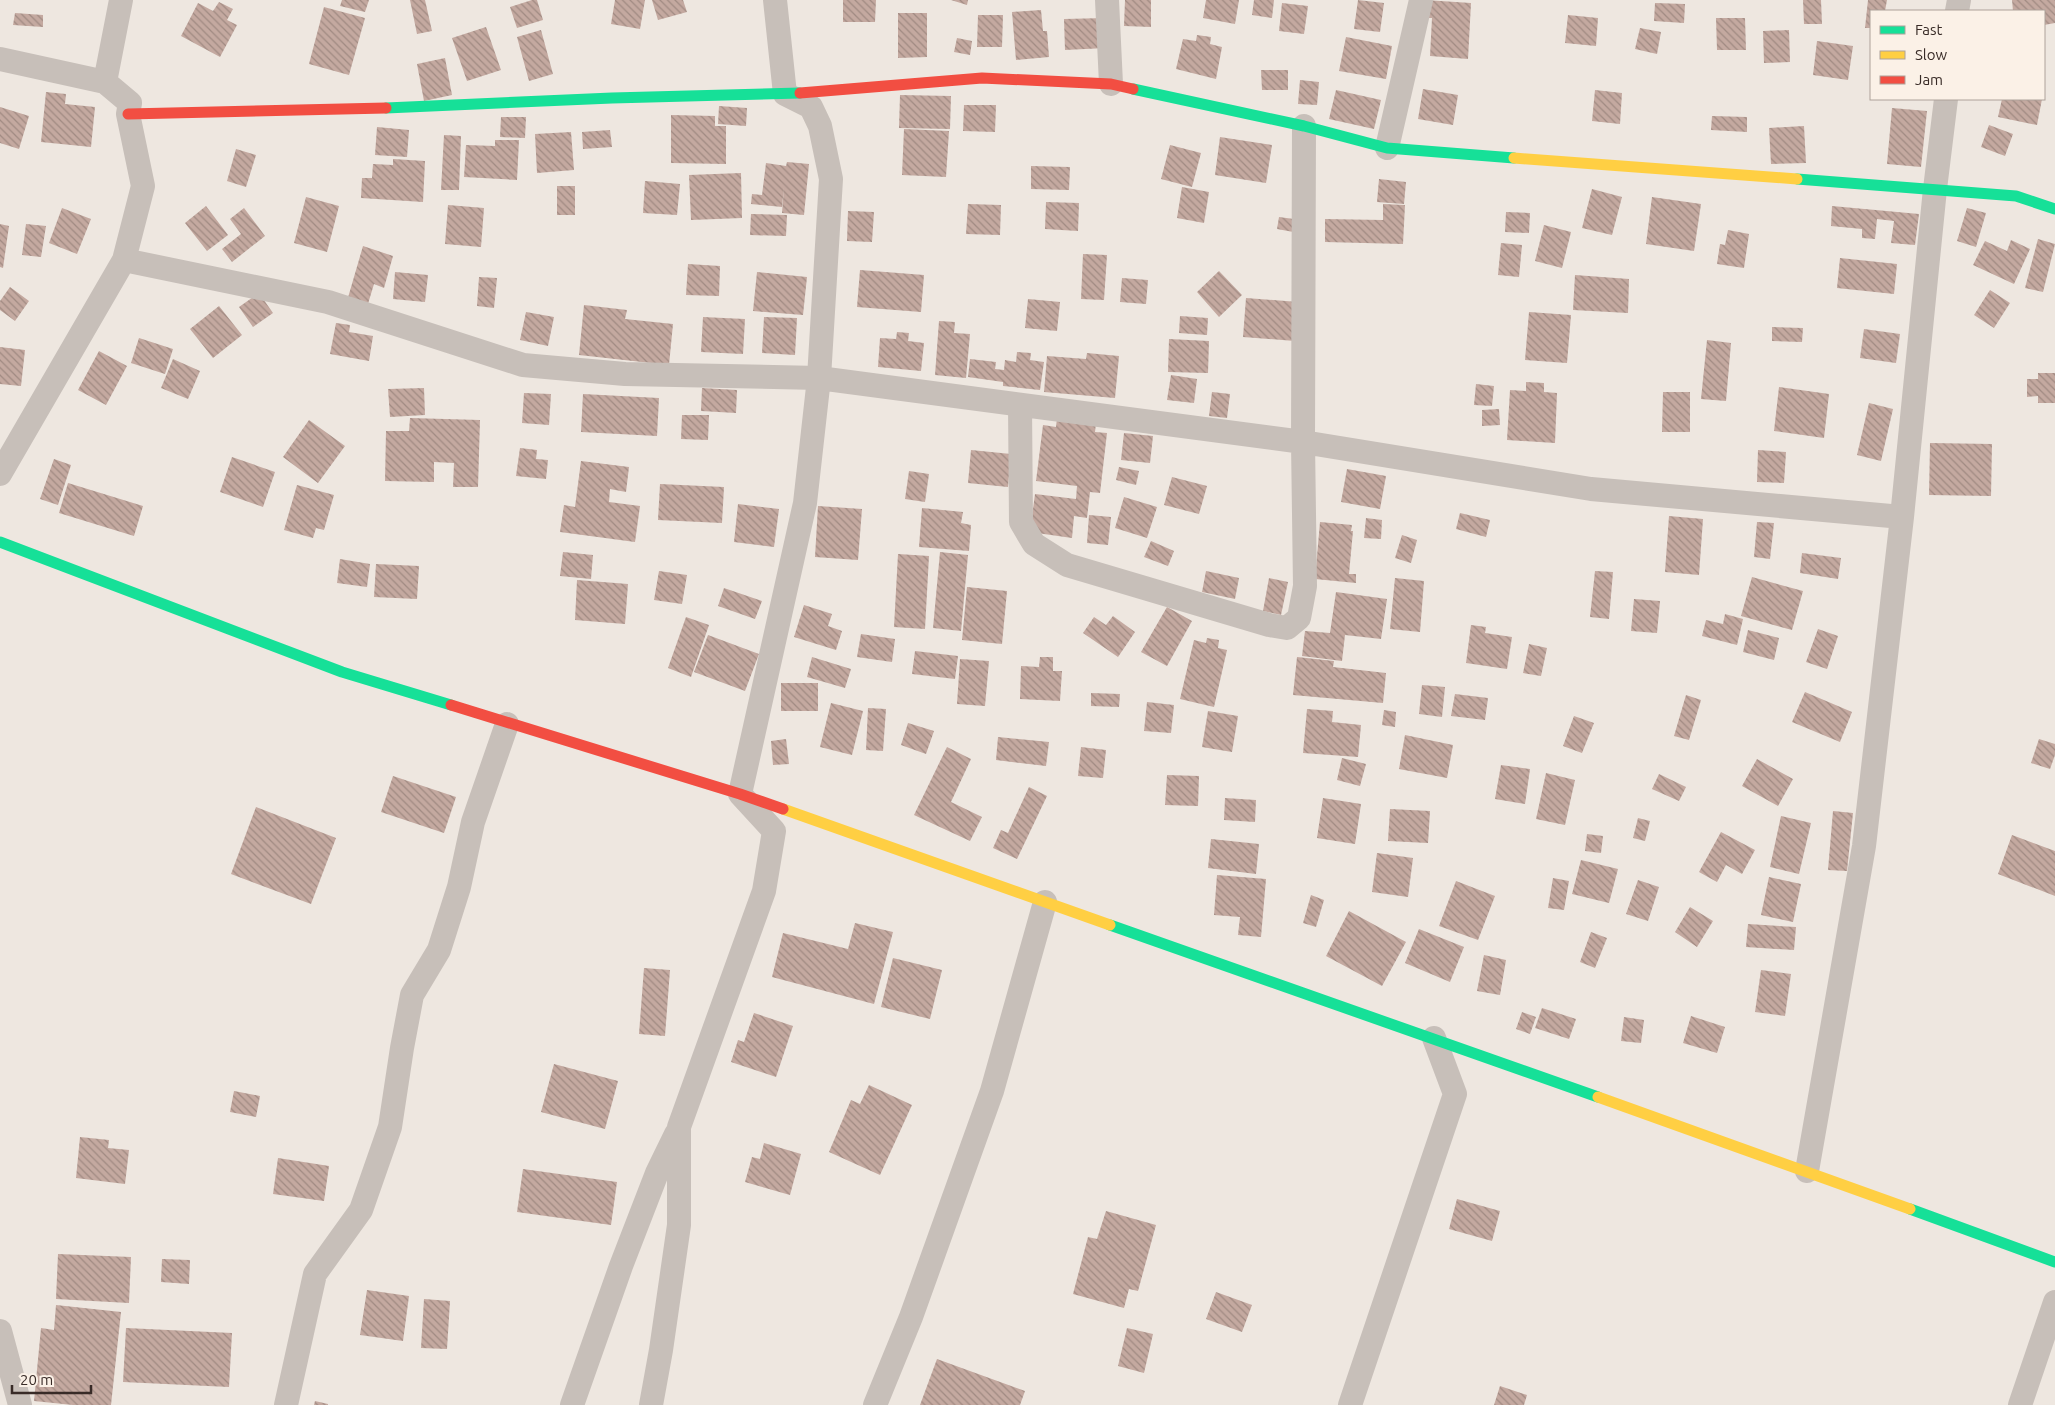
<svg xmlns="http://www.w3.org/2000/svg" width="2055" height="1405" font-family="Ubuntu,sans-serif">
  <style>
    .building { fill: url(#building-back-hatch) }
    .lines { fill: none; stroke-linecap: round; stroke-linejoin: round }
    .street { stroke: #c7bfb9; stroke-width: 24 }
    .fast { stroke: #16e098; stroke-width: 11 }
    .slow { stroke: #ffcf43; stroke-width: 11 }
    .jam { stroke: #f24e42; stroke-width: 11 }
  </style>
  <defs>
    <pattern id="building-back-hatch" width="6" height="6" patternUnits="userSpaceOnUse" patternTransform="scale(1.25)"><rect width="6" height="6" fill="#c4a9a0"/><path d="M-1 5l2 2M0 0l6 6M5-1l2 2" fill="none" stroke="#a08a82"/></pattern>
  </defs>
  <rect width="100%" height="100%" fill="#eee7e0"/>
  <path class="building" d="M342,0H369L365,12L340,6Z
    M410,0H425L432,31L417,34Z
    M532,0H537L543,20L517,28L510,7Z
    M615,0H645L640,29L611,24Z
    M652,0H683L687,12L658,20Z
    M843,0H876L875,22H843Z
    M951,0H968L967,5Z
    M1125,0H1151V27L1124,26Z
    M1206,0H1239L1235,24L1203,18Z
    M1254,0H1274L1272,18L1252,15Z
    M1358,0L1384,3L1380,32L1354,29Z
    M1425,0L1471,3L1468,59L1430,56L1432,18H1424Z
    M1803,0H1821L1822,24H1804Z
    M1868,0H1887L1885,11H1871V28H1865Z
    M2012,0H2055V23L2044,25V11H2013Z
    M219,2L233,9L227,20L237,25L220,57L181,36L198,3L213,11Z
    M1282,3L1308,6L1304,34L1279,31Z
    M1655,3L1685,4L1684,23L1654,21Z
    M324,7L365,18L349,75L309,64Z
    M1041,10L1043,31H1047L1049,57L1016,60L1012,12Z
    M15,13L43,15V27L13,25Z
    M898,13H927V57L898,58Z
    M978,15H1003L1002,47H977Z
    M1568,15L1598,18L1596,46L1565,43Z
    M1105,18L1106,48L1065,50L1064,19Z
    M1716,18H1745L1746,50H1717Z
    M486,27L501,70L467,81L452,38Z
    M1640,28L1661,32L1657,54L1635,49Z
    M541,30L553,74L529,81L517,37Z
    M1789,30L1790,62L1764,63L1763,31Z
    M1197,35L1211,37L1210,44L1222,47L1216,79L1176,69L1183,39L1196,41Z
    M1346,37L1392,46L1386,79L1339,71Z
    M957,38L972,41L970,55L954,52Z
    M1817,41L1853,46L1848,80L1813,75Z
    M445,58L452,95L424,101L417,64Z
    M1261,70H1288V90H1262Z
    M1300,80L1319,82L1317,105L1298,104Z
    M1423,89L1458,95L1453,125L1418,119Z
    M1336,90L1381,100L1374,129L1329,119Z
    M1595,90L1622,93L1620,124L1592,121Z
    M46,92L66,94L65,104L95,107L91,147L41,142Z
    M900,95L951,96L950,129L899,128Z
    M2002,99H2042L2037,125L1998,117Z
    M964,105H996L995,132L963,131Z
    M719,106L747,108L746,126L718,124Z
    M0,107L29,116L19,149L0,143Z
    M1892,108L1927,111L1921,167L1887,164Z
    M671,115L715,116V126H726V164L671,163Z
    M1712,116L1747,117V132L1711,130Z
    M501,117H526L525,138L500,137Z
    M1989,125L2013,134L2005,156L1981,147Z
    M1804,126L1806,163L1771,164L1769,128Z
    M377,127L409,130L407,157L375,155Z
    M904,129L949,131L946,177L902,175Z
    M610,130L612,147L583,149L582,132Z
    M571,132L574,170L537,173L535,134Z
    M444,135L461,136L459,190H441Z
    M1220,137L1272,145L1266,183L1215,175Z
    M495,140H519L517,180L464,177L466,145L495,146Z
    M1170,145L1201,153L1192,187L1161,179Z
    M236,149L256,155L246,187L227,181Z
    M393,159L425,161L423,202L361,198L362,178H372L373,164L393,165Z
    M787,162L809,164L804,215L782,213L784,187L782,207L751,204L752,194L762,195L766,163L786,166Z
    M1031,166L1070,167L1069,190L1031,189Z
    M741,173L742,218L691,220L689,175Z
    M1379,179L1406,182L1404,204L1377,202Z
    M645,181L680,184L677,215L643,213Z
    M557,186H575V215H557Z
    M1182,187L1209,192L1204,223L1177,218Z
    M1592,189L1622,197L1612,235L1582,228Z
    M306,197L339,206L327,252L294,243Z
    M1652,197L1701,204L1694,251L1646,244Z
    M1046,202L1079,203L1078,231L1045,229Z
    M968,204L1001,205L1000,235L966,234Z
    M1383,204L1405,205L1403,244L1325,242V219L1383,220Z
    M448,205L484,208L481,247L445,244Z
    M206,206L228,235L207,251L185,223Z
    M1832,206L1919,214L1915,245L1891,243L1894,221L1877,219L1875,239L1862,238V229L1831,226Z
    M62,208L91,219L77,254L49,243Z
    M244,208L265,236L232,262L222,249L241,234L230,219Z
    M1967,208L1986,213L1976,247L1957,241Z
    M848,211L874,212L872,242L847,241Z
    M1506,212L1530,213L1529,233L1505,232Z
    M751,214L787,215L786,236L750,235Z
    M1279,217L1301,220L1299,233L1277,229Z
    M0,224L9,226L3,268L0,267Z
    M26,224L46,226L41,257L22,255Z
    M1544,225L1571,232L1562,268L1535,261Z
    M1728,230L1749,234L1744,268L1717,264L1720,244L1725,245Z
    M2038,239L2055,244L2043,292L2025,288Z
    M2011,240L2030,249L2014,284L1973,265L1985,241L2007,251Z
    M1501,243L1522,245L1519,277L1498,275Z
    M363,246L393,256L384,288L374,284L367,307L347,301Z
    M1083,254L1107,255L1104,300L1081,299Z
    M1840,258L1897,264L1894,294L1837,288Z
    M688,264L720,266L719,296L686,295Z
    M860,270L924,275L921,312L857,307Z
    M1219,271L1242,295L1219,317L1197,292Z
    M395,272L428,275L425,302L393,299Z
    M757,272L807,277L803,315L753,311Z
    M1575,275L1629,279L1628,313L1573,310Z
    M479,277L497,278L494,308L477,306Z
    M1122,278L1148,280L1146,304L1120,302Z
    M10,287L29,301L15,321L0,310V301Z
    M1990,290L2010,303L1994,328L1974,315Z
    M259,293L273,313L253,327L239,307Z
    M1246,298L1298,302L1295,341L1243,337Z
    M1028,299L1060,302L1057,331L1025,328Z
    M584,305L627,310L625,319L673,324L669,365L579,355Z
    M219,306L242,335L213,358L190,329Z
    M526,312L554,317L548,346L520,340Z
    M1529,312L1571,315L1567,363L1525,360Z
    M1180,316L1208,318L1207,335L1179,333Z
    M703,317L745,319L743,354L701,352Z
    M764,317L797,318L795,355L762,353Z
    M939,321L955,322L954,333L970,334L966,378L935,375Z
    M336,323L350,325L349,332L373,336L369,361L330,354Z
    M1772,327L1803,328L1802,342L1772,341Z
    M1864,329L1900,334L1896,363L1860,358Z
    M897,332L909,333L908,341L924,343L921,371L878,367L880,338L896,339Z
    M139,338L173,349L165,374L131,363Z
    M1169,339L1209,341L1208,373L1168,372Z
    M1707,340L1731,343L1726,401L1701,399Z
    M0,347L25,350L21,386L0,384Z
    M99,351L127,366L106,405L78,390Z
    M1017,352L1031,353L1030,360L1044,362L1040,390L1003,386V382L968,377L970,359L996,362L995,369L1004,370L1005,360L1016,362Z
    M1087,353L1119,356L1115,398L1044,392L1047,356L1086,359Z
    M173,359L200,371L188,399L161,388Z
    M2038,373H2055V403H2038V396L2027,397V379H2038Z
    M1171,375L1197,379L1194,403L1167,400Z
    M1526,382L1544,383V392L1557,393L1555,443L1507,440L1510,390L1526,391Z
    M1476,384L1494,386L1492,406L1474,405Z
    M1779,387L1829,394L1824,438L1774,431Z
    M424,388L425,415L390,417L388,389Z
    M702,388L737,390L736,413L701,411Z
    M1212,392L1230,394L1227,418L1209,416Z
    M1663,392H1690V432H1662Z
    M524,393L551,394L549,425L522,423Z
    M583,394L659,398L657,436L581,432Z
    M1869,403L1893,409L1881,461L1857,455Z
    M1499,409L1500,425L1482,426V410Z
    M682,415H709L708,440L681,439Z
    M410,418L480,420L478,487H453L454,463L434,462V482L385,481L386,431H409Z
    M1057,418L1096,423L1095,432L1107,433L1100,493L1090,492L1087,518L1074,516L1072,538L1030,532L1035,494L1076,499L1077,486L1036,481L1043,425L1056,427Z
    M309,420L345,446L318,483L283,457Z
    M1124,433L1153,436L1150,463L1121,460Z
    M1930,443L1992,444L1991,496L1929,495Z
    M520,448L537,450L536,459L548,460L546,479L516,476Z
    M971,450L1011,454L1008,487L968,483Z
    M1758,450L1786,452L1784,483L1757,482Z
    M232,457L275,472L263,507L220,492Z
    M54,459L71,465L58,505L40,499Z
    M581,461L629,467L626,492L610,489L609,502L640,506L635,542L560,532L564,505L575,507Z
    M1119,467L1139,471L1136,485L1116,480Z
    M1347,469L1386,476L1380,509L1341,502Z
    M909,471L929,474L925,502L905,499Z
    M1172,477L1207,486L1199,514L1164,505Z
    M68,483L143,506L134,536L59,513Z
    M660,484L724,487L722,523L658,520Z
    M297,485L334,495L324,530L316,528L313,538L284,530Z
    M1124,497L1157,507L1147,538L1115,528Z
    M738,504L779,509L774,547L734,542Z
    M818,506L862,509L858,560L815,557Z
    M922,508L963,512L961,523L971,525L969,551L919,547Z
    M1460,513L1490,520L1486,537L1456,529Z
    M1089,515L1111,517L1108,545L1087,543Z
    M1669,516L1703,519L1699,575L1665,572Z
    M1366,518L1382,520L1381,539L1364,538Z
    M1320,522L1352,525L1351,531H1353L1349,574H1356V583L1315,579Z
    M1757,522L1774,523L1770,559L1754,557Z
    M1402,535L1417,540L1411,563L1395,558Z
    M1151,541L1174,551L1168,566L1144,557Z
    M563,552L593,555L591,579L560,576Z
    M940,552L968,555L961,631L933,628Z
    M1802,553L1841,558L1838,579L1800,573Z
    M898,554L929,556L925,629L894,627Z
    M340,559L370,564L367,587L337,583Z
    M376,564L419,566L417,599L374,597Z
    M659,571L687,575L682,604L654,600Z
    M1206,571L1239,578L1235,599L1202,592Z
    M1595,571L1613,572L1609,619L1590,617Z
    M1752,577L1803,591L1792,630L1741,616Z
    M1269,578L1288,582L1281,615L1263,611Z
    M1395,578L1424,581L1420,632L1390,629Z
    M577,580L628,584L625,624L575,620Z
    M967,587L1007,591L1002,644L962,640Z
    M724,588L762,601L755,619L718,606Z
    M1336,592L1387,599L1381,639L1345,635L1342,661L1302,656L1305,631L1330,633Z
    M1634,599L1660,601L1657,633L1631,631Z
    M804,605L832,614L828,626L842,631L836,650L794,637Z
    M1167,607L1192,621L1167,666L1141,652Z
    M1725,614L1743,619L1737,645L1702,636L1706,620L1723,624Z
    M1113,616L1135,632L1118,657L1083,633L1094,617L1106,625Z
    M686,617L709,625L691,677L668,668Z
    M1471,625L1486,627L1485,633L1512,637L1507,669L1466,663Z
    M1818,629L1838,636L1827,669L1806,662Z
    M1748,630L1779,638L1774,660L1743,652Z
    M861,634L895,639L892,662L857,657Z
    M708,635L759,654L745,691L694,672Z
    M1207,638L1219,640L1218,648L1227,650L1214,707L1180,699L1194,640L1206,643Z
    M1529,644L1547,648L1541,676L1523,673Z
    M915,651L958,656L955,679L912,674Z
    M812,657L851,669L845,688L807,677Z
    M1040,657H1053V671H1062L1060,701L1020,699L1021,666L1039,667Z
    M1297,657L1334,661L1333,667L1386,673L1383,703L1293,695Z
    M960,659L989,661L985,706L957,704Z
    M781,683H818V711H781Z
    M1422,685L1445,687L1442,717L1419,714Z
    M1805,692L1852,712L1840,742L1792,722Z
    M1091,693L1120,694L1119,707L1091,706Z
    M1455,694L1488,698L1485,720L1451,716Z
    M1686,695L1701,700L1689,740L1674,736Z
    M1147,702L1174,705L1171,733L1144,731Z
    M831,703L863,711L852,755L820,747Z
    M868,708L886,709L883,751L866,750Z
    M1307,709L1333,711L1332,722L1361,725L1358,757L1303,753Z
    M1384,710L1396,712L1395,727L1382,725Z
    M1208,711L1238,716L1232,752L1202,747Z
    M1574,716L1594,723L1582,753L1563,746Z
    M908,723L934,731L926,754L901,745Z
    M1405,735L1453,745L1447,778L1399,769Z
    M998,737L1049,742L1046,766L996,760Z
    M786,739L789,764L773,765L771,741Z
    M2039,739L2055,744V755L2050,769L2031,763Z
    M947,747L971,759L951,802L982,817L970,841L914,815Z
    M1081,747L1106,750L1103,778L1078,776Z
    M1342,758L1366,764L1360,786L1337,780Z
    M1757,759L1793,779L1778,806L1742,786Z
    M1501,765L1530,769L1525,804L1495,799Z
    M1546,773L1575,780L1565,825L1536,819Z
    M1659,774L1686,787L1679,801L1652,789Z
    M1167,775L1199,776L1198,806L1165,805Z
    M393,776L456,797L444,833L381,812Z
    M1029,787L1047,796L1017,859L993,848L1001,830L1008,833Z
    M1225,798L1256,800L1255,822L1224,820Z
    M1323,798L1361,804L1355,844L1317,838Z
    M256,807L336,838L311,904L231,874Z
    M1390,809L1430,811L1428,843L1388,841Z
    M1833,811L1853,813L1847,871L1828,870Z
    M1781,816L1811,823L1799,874L1770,867Z
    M1638,818L1650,821L1645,841L1633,838Z
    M1721,832L1755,850L1742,874L1726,865L1717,882L1699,872Z
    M1587,834L1603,836L1601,853L1585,851Z
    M2012,835L2055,851V896L1998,874Z
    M1211,839L1259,844L1256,874L1208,868Z
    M1377,853L1413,858L1408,897L1372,892Z
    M1581,860L1618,869L1609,903L1572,894Z
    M1217,875L1266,879L1261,937L1238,935L1240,917L1214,915Z
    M1769,877L1801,884L1793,922L1761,915Z
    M1553,878L1569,881L1564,910L1548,908Z
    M1638,880L1659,887L1648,921L1626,914Z
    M1456,881L1495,896L1478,940L1439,926Z
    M1311,895L1324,900L1316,927L1303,923Z
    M1690,907L1713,921L1697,947L1675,932Z
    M1349,911L1406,942L1382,986L1326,956Z
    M855,923L893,932L874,1004L772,977L783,933L848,949Z
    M1748,924L1796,927L1794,950L1746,947Z
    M1419,929L1464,947L1450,982L1405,963Z
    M1591,932L1607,938L1595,968L1580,962Z
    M1484,955L1506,960L1500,995L1477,991Z
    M893,958L942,970L930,1019L881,1007Z
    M644,968L670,970L665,1036L639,1034Z
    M1761,970L1791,974L1785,1016L1755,1012Z
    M1542,1008L1576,1019L1569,1039L1535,1028Z
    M1522,1012L1536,1017L1530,1034L1516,1029Z
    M754,1013L793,1026L776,1077L731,1062L738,1040L744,1042Z
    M1691,1016L1725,1027L1717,1053L1683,1043Z
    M1624,1017L1644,1020L1641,1043L1621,1041Z
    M554,1064L618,1081L605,1129L541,1112Z
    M869,1085L912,1105L880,1175L829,1152L851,1100L860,1104Z
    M234,1091L260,1096L256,1117L230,1112Z
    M80,1137L109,1140L108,1148L129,1150L125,1184L76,1178Z
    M764,1143L801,1154L790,1195L745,1182L752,1157L760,1159Z
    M278,1158L329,1166L324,1201L273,1194Z
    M523,1169L617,1182L611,1225L517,1212Z
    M1457,1199L1500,1211L1492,1241L1449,1229Z
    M1106,1211L1156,1225L1138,1291L1129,1289L1124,1308L1073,1294L1088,1237L1097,1239Z
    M58,1254L131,1257L129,1303L56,1299Z
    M162,1259L190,1260L189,1284L161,1282Z
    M367,1290L409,1296L403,1341L360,1335Z
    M1216,1292L1252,1305L1242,1332L1206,1319Z
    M424,1299L450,1301L447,1349L421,1348Z
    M56,1305L121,1312L111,1405H73L34,1401L41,1328L54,1330Z
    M126,1328L232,1333L229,1387L123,1382Z
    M1127,1328L1153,1334L1144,1373L1118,1366Z
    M937,1359L1025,1391L1020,1405H920Z
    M1500,1386L1527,1395L1524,1405H1494Z
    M315,1401L328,1404V1405H314Z"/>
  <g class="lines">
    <path class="street" d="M1107,0L1111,84
      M1957,11L1959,0
      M0,59L105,82
      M1387,148L1421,0
      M124,260L328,302L523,365L625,374L819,378L1303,442L1591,489L1902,517
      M1020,405L1021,522L1034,544L1067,565L1269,625L1287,628L1299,618L1305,586L1303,442L1304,126
      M0,474L124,260L143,186L128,114L130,103L105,82L121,0
      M1807,1171L1864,846L1902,517L1935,189L1946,99
      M0,1331L20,1405
      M286,1405L315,1274L361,1210L390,1127L402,1048L412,995L439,950L459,887L473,822L507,724
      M572,1405L621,1266L657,1173L676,1134
      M651,1405L661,1350L679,1225V1127L764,891L774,831L740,794L805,503L819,378L831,179L820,126L811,107L785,94L775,0
      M875,1405L911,1317L992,1091L1045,902
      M1350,1405L1455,1094L1434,1038
      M2020,1405L2055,1302"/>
    <path class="fast" d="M1133,89L1304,126L1387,148L1514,158
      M386,108L612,98L800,93
      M1797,179L2016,196L2055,209
      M0,542L342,672L451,705
      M1110,925L1598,1097
      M1910,1209L2055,1262"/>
    <path class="slow" d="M1514,158L1797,179
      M783,809L1110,925
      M1598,1097L1910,1209"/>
    <path class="jam" d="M800,93L982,78L1111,84L1133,89
      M128,114L386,108
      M451,705L740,794L783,809"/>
  </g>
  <rect x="1870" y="10" width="175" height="90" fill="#fbf1e7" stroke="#ada29a"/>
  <rect x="1880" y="26" width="25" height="8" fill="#16e098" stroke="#ada29a"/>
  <text x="1915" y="35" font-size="15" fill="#382b27">Fast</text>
  <rect x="1880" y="51" width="25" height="8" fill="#ffcf43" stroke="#ada29a"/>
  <text x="1915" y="60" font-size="15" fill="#382b27">Slow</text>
  <rect x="1880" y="76" width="25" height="8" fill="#f24e42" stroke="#ada29a"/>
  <text x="1915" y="85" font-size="15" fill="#382b27">Jam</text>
  <path d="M12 1385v8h79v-8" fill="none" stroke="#382b27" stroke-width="2.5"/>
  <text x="20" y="1385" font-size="15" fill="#382b27" stroke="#fbf1e7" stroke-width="4" paint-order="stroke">20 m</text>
</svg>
